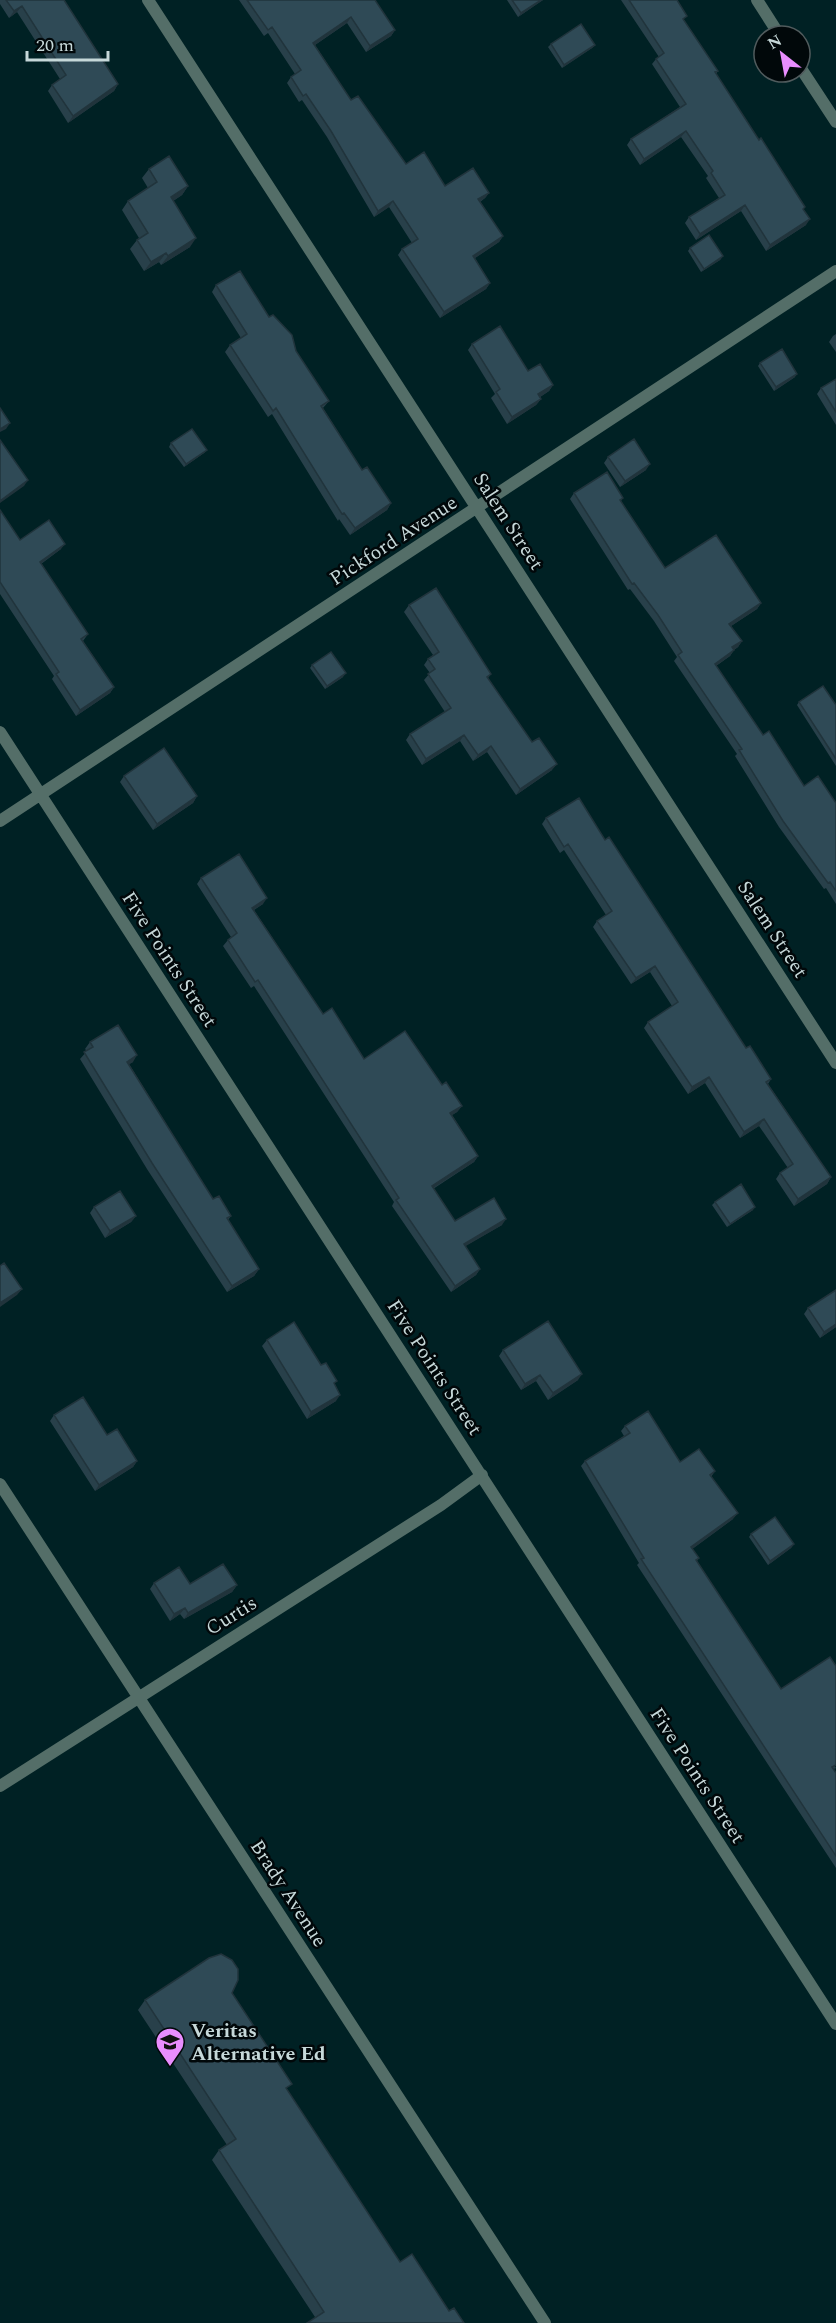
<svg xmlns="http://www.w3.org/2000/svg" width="836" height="2323" font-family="Spectral,serif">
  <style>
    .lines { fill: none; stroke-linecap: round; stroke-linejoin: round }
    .street { stroke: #546e68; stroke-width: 12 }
    .wall { fill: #28404a }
    .shaded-wall { fill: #21343c }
    .building { fill: #2f4a56; stroke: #21343c; stroke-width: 1.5 }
    .labels { text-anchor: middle; stroke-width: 5; stroke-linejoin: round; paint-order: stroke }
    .street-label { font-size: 20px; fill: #c6d8d9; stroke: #01080a }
    .poi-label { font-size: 20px; font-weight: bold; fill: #c6d8d9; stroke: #01080a; text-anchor: start }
  </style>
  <rect width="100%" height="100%" fill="#002124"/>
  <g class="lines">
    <path class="street" d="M148,0L836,1063
      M757,0L780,36
      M800,67L836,122
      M0,732L836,2024
      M0,821L836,271
      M0,1484L545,2323
      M0,1786L441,1505L482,1475"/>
  </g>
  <path class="wall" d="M0,0H64L118,84L114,91L68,123L48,91L52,85L60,79L17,12L9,18L0,4Z
    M239,0H375L395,30L391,36L366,52L347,23L315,45L351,100L406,164L445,186L489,193L485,198L480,202L503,236L499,242L475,258L490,283L486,289L440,318L398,255L402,249L412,243L389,207L374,217L327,137L302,100L299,102L287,83L291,77L295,74L268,33L264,36Z
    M507,0H543L518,17Z
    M621,0H677L684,20L718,71L716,74L803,210L806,225L766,251L741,211L696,240L685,223L689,217L719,198L706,178L708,176L681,137L640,165L627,145L631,139L680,107L652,64L656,59L659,57Z
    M551,44L595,45L592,48L562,68L548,47Z
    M149,169L188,186L182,195L173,201L190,247L161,265L159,262L144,271L130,249L137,240L139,238L122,210L128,201L148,188L142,178Z
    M690,248L723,256L720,260L701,272L688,251Z
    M216,285L269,317L296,351L329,401L323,408L362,470L391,503L387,510L350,535L339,519L338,521L272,414L268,417L225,352L230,345L241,338L212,292Z
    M836,334V352L829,342L833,336Z
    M472,344L528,371L553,385L549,391L540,397L541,399L536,405L507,424L491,398L495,394L468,350Z
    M760,363L795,377L774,391L758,366Z
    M836,379V425L817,394L821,388Z
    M171,443L207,450L204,453L184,467L169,447Z
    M608,457L646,470L620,487L604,463Z
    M574,493L623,498L621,501L665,568L761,603L757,609L731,626L742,641L738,647L734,650L730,656L716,666L763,735L804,786L836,803V904L826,888L824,889L779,827L735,756L737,754L674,661L677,657L654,621L630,589L628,590L570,499Z
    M0,510L20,540L61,549L41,564L88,634L83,641L114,687L110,693L76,716L52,679L54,676L0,594Z
    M409,605L491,674L488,678L532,742L552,770L516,795L487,752L473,761L460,741L422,765L406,740L410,734L445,712L424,680L430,673L424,665L428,659L433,655L404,612Z
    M312,665L343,677L325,689L310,668Z
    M799,702L836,705V766L797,705Z
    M124,776L197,796L193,803L153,830L120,782Z
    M546,818L605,840L746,1048L771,1079L768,1084L831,1177L827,1184L794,1206L776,1179L780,1173L788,1168L759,1126L740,1138L705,1083L688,1094L644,1028L648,1022L672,1006L650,972L631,984L593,927L597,921L606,915L564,850L560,853L542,824Z
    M201,878L263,904L254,910L323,1014L364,1059L442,1085L462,1106L457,1112L452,1115L478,1156L474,1162L433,1189L455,1221L502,1225L465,1246L480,1269L476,1275L451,1292L392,1206L394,1202L254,986L251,988L223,946L228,940L231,937L197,884Z
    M90,1042L133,1062L129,1064L213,1199L231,1216L228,1220L259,1269L254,1276L227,1292L147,1169L80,1059L87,1051L85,1049Z
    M715,1202L753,1210L727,1227L712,1205Z
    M94,1207L136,1216L131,1222L105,1238L90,1213Z
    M808,1308L836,1327L820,1338L804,1314Z
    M267,1340L321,1365L334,1385L336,1401L307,1419L262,1346Z
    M503,1350L578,1380L548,1400L536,1381L521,1390L499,1356Z
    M54,1415L107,1435L137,1461L133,1467L95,1491L50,1421Z
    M625,1426L680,1462L715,1471L711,1477L733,1519L692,1549L699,1558L697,1561L781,1689L836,1768L834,1769L836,1773V1868L637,1565L639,1563L581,1466L585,1461L624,1436L621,1431Z
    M751,1534L794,1544L791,1548L768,1565L749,1537Z
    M154,1583L190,1584L237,1585L232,1592L184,1619L180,1614L170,1621L150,1589Z
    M232,1993L287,2090L400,2262L449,2311L464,2323L315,2317L212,2160L219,2150L227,2145L138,2010L145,2000Z"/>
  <path class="shaded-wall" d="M541,0H543L518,17L521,13Z
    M22,6L17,12L9,18L14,11Z
    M351,17L347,23L309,49L313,43Z
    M395,30L391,36L366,52L370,46Z
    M595,45L592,48L562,68L564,65Z
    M118,84L114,91L68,123L73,116Z
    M686,131L681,137L640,165L644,159Z
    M188,186L182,195L164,207L171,197Z
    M489,193L485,198L474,205L478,199Z
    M393,201L389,207L374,217L378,211Z
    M745,205L741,211L696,240L700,234Z
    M810,219L806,225L766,251L770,245Z
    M503,236L499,242L469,262L473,256Z
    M196,238L190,247L161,265L168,256Z
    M166,253L159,262L144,271L151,262Z
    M723,256L720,260L701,272L704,269Z
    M490,283L486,289L440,318L444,312Z
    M797,374L795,377L774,391L776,387Z
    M553,385L549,391L534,401L538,394Z
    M541,399L536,405L507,424L512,417Z
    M10,423L6,429L0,432V429Z
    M207,450L204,453L184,467L186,464Z
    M650,464L646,470L620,487L625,481Z
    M28,480L24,486L0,503V501Z
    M391,503L387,510L350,535L355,528Z
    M65,544L61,549L36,567L40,562Z
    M761,603L757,609L725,630L729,624Z
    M742,641L738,647L728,654L732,647Z
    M734,650L730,656L710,670L715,664Z
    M346,673L343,677L325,689L327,686Z
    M114,687L110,693L76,716L80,710Z
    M464,735L460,741L422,765L426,759Z
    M491,746L487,752L473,761L478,755Z
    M557,764L552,770L516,795L520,789Z
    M197,796L193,803L153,830L157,824Z
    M267,898L263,904L248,913L252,908Z
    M655,966L650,972L631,984L636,978Z
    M137,1055L133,1062L123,1068L127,1062Z
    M709,1077L705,1083L688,1094L692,1087Z
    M462,1106L457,1112L446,1119L450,1113Z
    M764,1119L759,1126L740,1138L744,1132Z
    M478,1156L474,1162L427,1192L432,1186Z
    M831,1177L827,1184L794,1206L798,1199Z
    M755,1207L753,1210L727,1227L730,1224Z
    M136,1216L131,1222L105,1238L110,1231Z
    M506,1219L502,1225L459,1250L464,1244Z
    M259,1269L254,1276L227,1292L232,1286Z
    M480,1269L476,1275L451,1292L455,1286Z
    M22,1289L17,1295L0,1307V1303Z
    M836,1324V1327L820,1338L824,1332Z
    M582,1374L578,1380L548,1400L553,1393Z
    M540,1375L536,1381L521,1390L525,1384Z
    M340,1395L336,1401L307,1419L311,1412Z
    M137,1461L133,1467L95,1491L99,1485Z
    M738,1513L733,1519L687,1553L691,1547Z
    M794,1544L791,1548L768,1565L770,1561Z
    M237,1585L232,1592L184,1619L188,1613Z
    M185,1608L180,1614L170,1621L174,1614Z"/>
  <path class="building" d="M6,0H64L118,84L73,116L52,85L66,75L22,6L14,11Z
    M247,0H375L395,30L370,46L351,17L313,43L351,100L358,96L406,164L424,152L445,186L473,168L489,193L478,199L503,236L473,256L490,283L444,312L402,249L418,239L393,201L378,211L331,131L306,94L303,96L291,77L301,70L272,27L268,30Z
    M512,0H541L521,13Z
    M629,0H677L687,16L683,19L718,71L715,72L759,140L761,138L805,207L803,209L810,219L770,245L745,205L700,234L689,217L725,195L711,173L713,171L686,131L644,159L631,139L686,104L656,59L664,53Z
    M581,24L595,45L564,65L551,44Z
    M169,156L188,186L171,197L196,238L168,256L166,253L151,262L137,240L148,233L128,201L157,182L149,169Z
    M709,235L723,256L704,269L690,248Z
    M240,271L269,317L273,315L292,335L296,351L329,401L321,406L362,470L367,467L391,503L355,528L344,513L342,514L276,408L273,411L230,345L247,334L216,285Z
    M500,326L528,371L540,364L553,385L538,394L541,399L512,417L496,392L500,389L472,344Z
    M782,349L797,374L776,387L760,363Z
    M836,379V412L821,388Z
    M0,408L10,423L0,429Z
    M192,429L207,450L186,464L171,443Z
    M634,439L650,464L625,481L608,457Z
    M0,440L28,480L0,501Z
    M607,472L623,498L620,500L665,568L716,535L761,603L729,624L742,641L732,647L734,650L715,664L763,735L769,731L804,786L818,776L836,803V891L830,882L828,883L783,821L739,750L742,749L678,655L682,652L658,615L634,583L632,584L574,493Z
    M0,510L20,540L49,520L65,544L40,562L88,634L81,639L114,687L80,710L56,674L59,672L0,582Z
    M436,588L491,674L487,677L532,742L539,738L557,764L520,789L491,746L478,755L464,735L426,759L410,734L451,708L428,674L435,669L428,659L439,652L409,605Z
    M331,652L346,673L327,686L312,665Z
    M823,686L836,705V759L799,702Z
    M164,748L197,796L157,824L124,776Z
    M579,798L605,840L609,837L746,1048L750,1046L771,1079L766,1082L831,1177L798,1199L780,1173L793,1164L764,1119L744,1132L709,1077L692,1087L648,1022L678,1002L655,966L636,978L597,921L612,911L568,844L564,847L546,818Z
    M239,854L267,898L252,908L323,1014L332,1008L364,1059L405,1031L442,1085L446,1082L462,1106L450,1113L478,1156L432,1186L455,1221L494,1198L506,1219L464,1244L480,1269L455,1286L396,1200L399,1198L258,980L255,982L228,940L237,933L201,878Z
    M118,1025L137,1055L127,1062L213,1199L219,1196L231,1216L227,1218L259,1269L232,1286L152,1163L84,1052L93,1047L90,1042Z
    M741,1184L755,1207L730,1224L715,1202Z
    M120,1191L136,1216L110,1231L94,1207Z
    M4,1263L22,1289L0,1303V1266Z
    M836,1290V1324L824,1332L808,1308Z
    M548,1321L582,1374L553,1393L540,1375L525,1384L503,1350Z
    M294,1322L321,1365L326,1363L337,1381L334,1383L340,1395L311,1412L267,1340Z
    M83,1397L107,1435L117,1429L137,1461L99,1485L54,1415Z
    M648,1411L680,1462L699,1449L715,1471L710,1475L738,1513L691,1547L699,1558L696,1560L781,1689L830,1657L836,1666V1765L832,1767L836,1773V1856L641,1559L644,1558L585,1461L630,1433L625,1426Z
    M775,1517L794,1544L770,1561L751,1534Z
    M223,1564L237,1585L188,1613L185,1608L174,1614L154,1583L179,1567L190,1584Z
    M221,1954L232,1960L238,1969V1980L232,1993L292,2084L286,2088L400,2262L412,2254L449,2311L454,2308L464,2323H307L324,2312L219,2150L236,2139L145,2000L209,1958Z"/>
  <defs>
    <g id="school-pin" transform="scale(1.5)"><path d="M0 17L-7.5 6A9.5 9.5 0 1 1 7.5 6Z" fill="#e98dfe" stroke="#01080a"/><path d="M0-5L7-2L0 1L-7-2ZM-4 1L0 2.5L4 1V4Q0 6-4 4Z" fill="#111"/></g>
  </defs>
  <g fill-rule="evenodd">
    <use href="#school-pin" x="170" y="2042"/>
  </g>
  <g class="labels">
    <g class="street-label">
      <text transform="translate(509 521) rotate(57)" y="7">Salem Street</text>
      <text transform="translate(393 540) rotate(-33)" y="7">Pickford Avenue</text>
      <text transform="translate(773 929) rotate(57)" y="7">Salem Street</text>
      <text transform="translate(170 959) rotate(57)" y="7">Five Points Street</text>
      <text transform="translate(435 1367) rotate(57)" y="7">Five Points Street</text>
      <text transform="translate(231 1615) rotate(-32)" y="7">Curtis</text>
      <text transform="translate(698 1775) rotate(57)" y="7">Five Points Street</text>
      <text transform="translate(289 1893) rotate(57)" y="7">Brady Avenue</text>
    </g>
    <g class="poi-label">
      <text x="191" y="2037">Veritas<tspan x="191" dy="23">Alternative Ed</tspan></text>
    </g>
  </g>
  <g transform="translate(782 54) rotate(329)"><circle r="28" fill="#01080a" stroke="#505b5d" stroke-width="1.5"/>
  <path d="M0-4.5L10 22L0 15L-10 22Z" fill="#e98dfe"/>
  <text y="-9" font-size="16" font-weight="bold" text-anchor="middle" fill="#c6d8d9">N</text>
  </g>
  <path d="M27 51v9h81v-9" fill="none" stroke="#c6d8d9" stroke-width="3"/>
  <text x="36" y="51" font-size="18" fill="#c6d8d9" stroke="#01080a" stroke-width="4.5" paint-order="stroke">20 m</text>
</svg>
